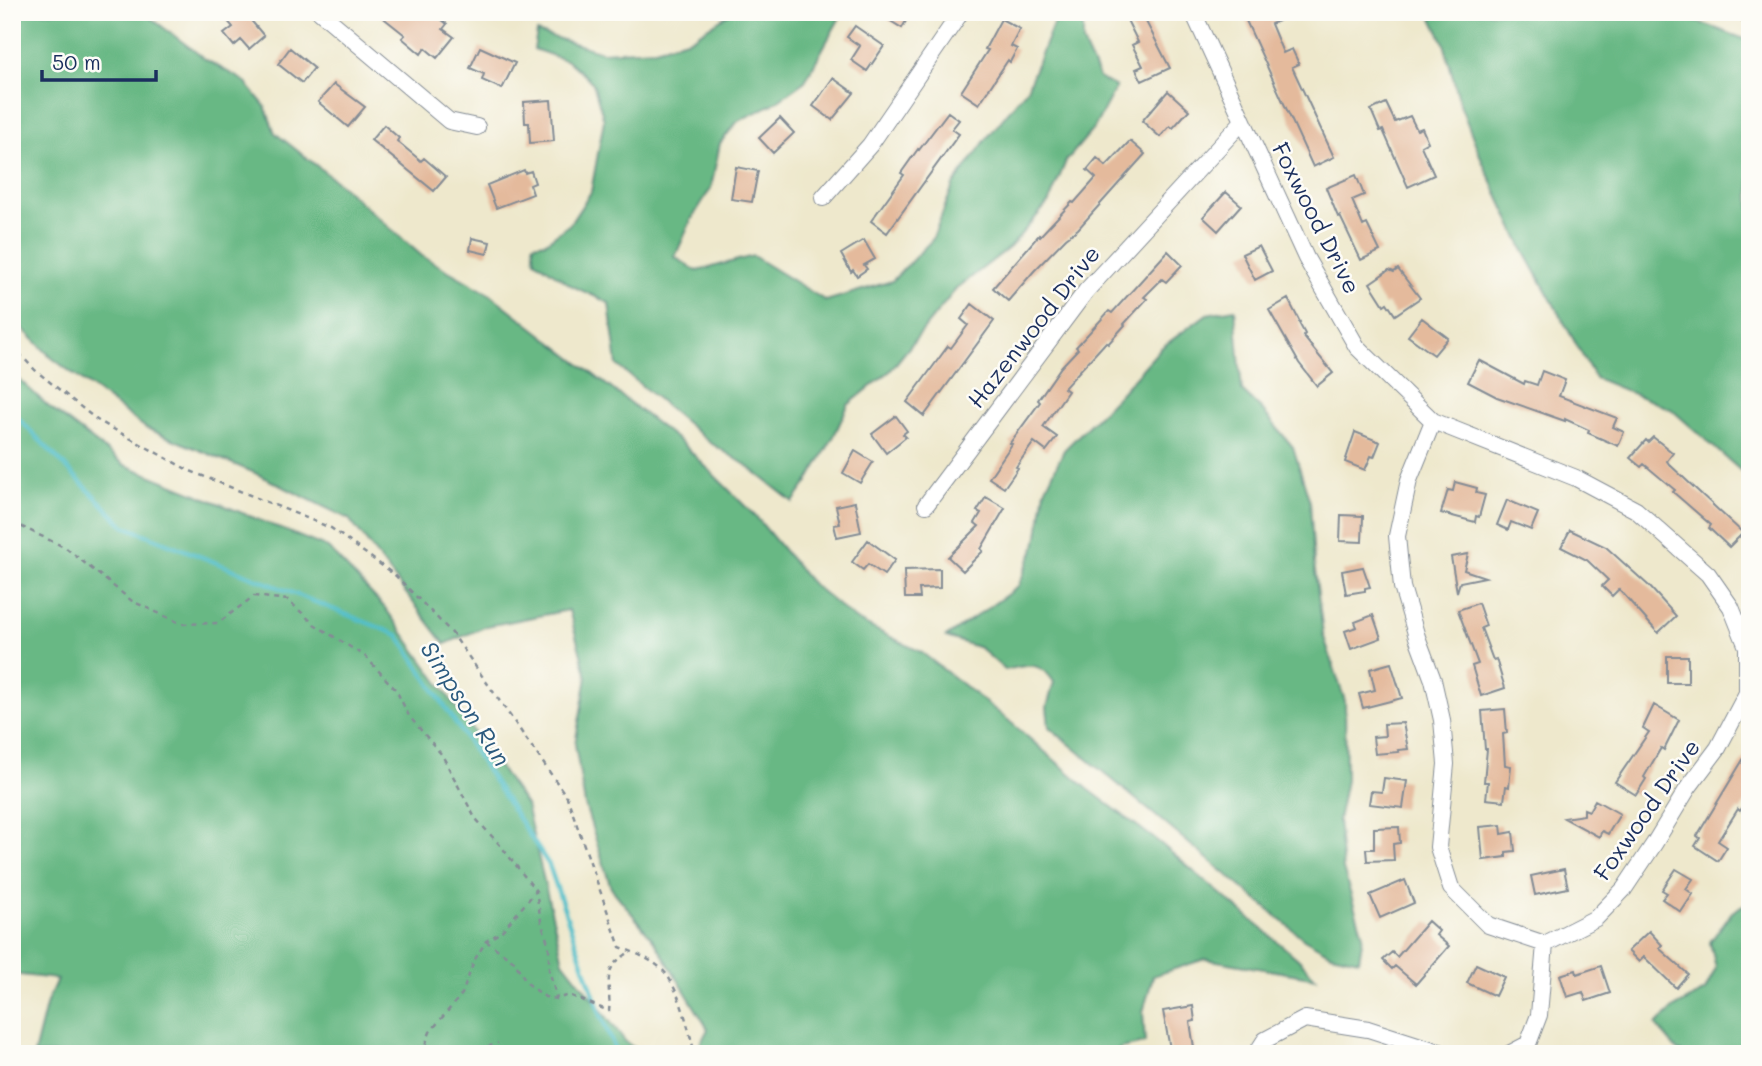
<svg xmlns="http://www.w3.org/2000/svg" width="1762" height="1066" font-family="Mali,sans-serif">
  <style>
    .forest { fill: #68b884; stroke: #427471; stroke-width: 2 }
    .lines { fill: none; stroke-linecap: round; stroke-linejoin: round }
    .stream { stroke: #4fbdc7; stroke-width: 4.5 }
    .building { fill: #e4ba9c }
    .street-casing { stroke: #848c95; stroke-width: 18 }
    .secondary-casing { stroke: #848c95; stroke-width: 25 }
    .path { stroke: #848c95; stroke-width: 2.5; stroke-dasharray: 5 5; stroke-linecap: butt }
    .street { stroke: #fff; stroke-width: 16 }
    .secondary { stroke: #fce5c4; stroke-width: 23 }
    .labels { text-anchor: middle; stroke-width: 5; stroke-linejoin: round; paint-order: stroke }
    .street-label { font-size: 23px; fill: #1b2f5e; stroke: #fdfcf7 }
    .water-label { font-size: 24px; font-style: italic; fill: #2b5a7e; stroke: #fdfcf7 }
  </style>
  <rect width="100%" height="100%" fill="#fdfcf7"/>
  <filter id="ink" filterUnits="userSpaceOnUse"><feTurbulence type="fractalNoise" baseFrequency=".0143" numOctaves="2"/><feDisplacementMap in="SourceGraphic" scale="14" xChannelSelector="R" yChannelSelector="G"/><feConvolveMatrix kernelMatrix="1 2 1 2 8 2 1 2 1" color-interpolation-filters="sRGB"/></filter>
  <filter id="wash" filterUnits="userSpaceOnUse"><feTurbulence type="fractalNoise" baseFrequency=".00686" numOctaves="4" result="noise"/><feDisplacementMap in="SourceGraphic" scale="28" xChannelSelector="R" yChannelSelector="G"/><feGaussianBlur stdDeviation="1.57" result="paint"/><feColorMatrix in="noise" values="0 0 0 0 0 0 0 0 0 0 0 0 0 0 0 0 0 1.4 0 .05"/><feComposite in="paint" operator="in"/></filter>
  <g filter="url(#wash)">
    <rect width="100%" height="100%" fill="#eee8cc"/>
    <path class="forest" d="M12,12H143L205,59L244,81L265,106L275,133L336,181L422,256L491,295L683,444L757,518L809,581L856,620L921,652L1008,720L1088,789L1160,843L1298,959L1316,978L1205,959L1153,976L1143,1012L1145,1043L1121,1048L1114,1054H695L708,1029L655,942L611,888L585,805L575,744L587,677L569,610L487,626L445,644L349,519L255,473L146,428L52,358L12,318Z
      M732,12H843L805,81L773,104L738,121L720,143L711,188L691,220L675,257L697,271L753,256L826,301L892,281L932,240L953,186L987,138L1027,89L1058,12H1083V43L1099,78L1116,87L1094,128L1066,161L1049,202L1010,247L956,289L890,371L848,405L834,436L807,483L793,502L746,465L709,442L617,365L609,303L572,286L535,260L533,244L546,242L570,224L591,192L604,120L593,83L568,61L534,49L537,32L602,52L655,49L690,39Z
      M1429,12H1671L1750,41V479L1671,409L1595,378L1523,249L1483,163L1461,107L1444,43Z
      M1235,309L1242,391L1262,410L1293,447L1310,502L1314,563L1323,634L1345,701L1346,780L1338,820L1343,869L1363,935L1359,960L1331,954L1304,939L1049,727L1047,707L1054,682C1040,660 1027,665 1005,670L980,648L946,637L1018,587L1037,542L1045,490L1064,450L1117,397L1161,348L1207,314Z
      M12,373L49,407L125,465L328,548L385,608L526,805L563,961L626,1042L642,1054H34L47,1002L57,979L12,974Z
      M1750,901V1054H1684L1677,1050L1656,1025L1674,1008L1705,991L1716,968L1710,942L1732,912Z"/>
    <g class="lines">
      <path class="stream" d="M12,412L124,526L398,635L549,865L600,1013L617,1054"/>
    </g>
    <g id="blocks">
      <path class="building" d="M220,12H244L264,36L249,49L241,40L234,46L224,34L233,27Z
        M376,12H432L447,24L443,29L454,37L437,58L425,48L421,54L402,38L405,35Z
        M876,12H911L902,28Z
        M1123,12H1141L1170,68L1142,81L1136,69L1143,66L1132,45L1138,42Z
        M1242,12H1274L1278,21L1271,24L1283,53L1292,49L1299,64L1292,67L1334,157L1313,167Z
        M1001,19L1020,29L1011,46L1017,49L1010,62L1008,60L979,104L961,92L988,50L985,49Z
        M855,26L884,46L867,71L851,60L860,46L847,37Z
        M480,47L515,63L502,89L482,80L484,74L470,68Z
        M290,48L314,68L302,83L278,64Z
        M833,78L854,93L832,120L813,106Z
        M334,84L365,107L348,127L318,102Z
        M1168,91L1189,110L1173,128L1170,126L1160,137L1142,121Z
        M551,100L554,141L530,143L529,123H525L524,102Z
        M1386,103L1395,122L1410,116L1417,130L1422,128L1428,142L1421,146L1434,175L1408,187L1383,130L1380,131L1371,110Z
        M948,112L959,120L952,129L959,134L887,233L871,221L904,175L901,173L918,149L919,150Z
        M780,118L794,133L773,153L759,138Z
        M384,125L399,138L397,141L421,161L424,158L446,177L434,191L371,140Z
        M1130,141L1145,154L1078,229L1066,238L1034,271L1008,301L993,288L1039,235L1040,236L1072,202L1074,203L1096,178L1087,170L1097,158L1106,166Z
        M736,167L758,171L752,202L731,199Z
        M524,170L525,173L531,171L535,183L530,185L533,194L496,208L487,185Z
        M1356,175L1364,195L1352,200L1363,226L1367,224L1380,251L1361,260L1340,216L1338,217L1326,188Z
        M1226,192L1241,205L1218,231L1203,217Z
        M472,238L490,242L487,254L470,250Z
        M864,240L875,259L864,265L867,269L857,276L853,270L851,272L841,254Z
        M1259,246L1272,271L1255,280L1242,254Z
        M1168,251L1182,265L1166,282L1162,279L1144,297L1147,299L1124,324L1125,325L1108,344L1106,342L1064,388L1068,391L1043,427L1057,437L1046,451L1034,442L1016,467L1018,468L1004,488L989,478L1012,444L1010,443L1040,402L1038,400L1061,367L1078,349L1076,347L1109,311L1112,313Z
        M1398,269L1420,298L1395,315L1387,303L1384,305L1370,283L1389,270L1394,272Z
        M1288,299L1300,322L1299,323L1305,334L1303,336L1333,373L1317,386L1299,363L1269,310Z
        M972,304L994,321L924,416L907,402L948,346L951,348L968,325L961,319Z
        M1422,318L1448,338L1434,355L1408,336Z
        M1479,360L1524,384L1525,381L1537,385L1542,371L1565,380L1559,396L1617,418L1613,427L1624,432L1618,446L1588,433L1589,430L1565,419V421L1497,397L1468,382Z
        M896,416L907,431L903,434L906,437L886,453L872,434Z
        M1355,432L1380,442L1374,457L1371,456L1365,470L1345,462Z
        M1653,437L1673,453L1667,461L1669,464L1743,533L1729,547L1709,528L1711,525L1673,492L1675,490L1644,464L1641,467L1630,458L1646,440L1648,442Z
        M855,451L873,462L860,483L843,473Z
        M1455,482L1477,488L1476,493L1485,495L1479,517L1476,516L1475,522L1441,513L1448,490L1453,491Z
        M986,497L1005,508L981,549L983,551L963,571L948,557L979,526L975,523L981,513L977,511Z
        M1507,500L1538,513L1531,530L1511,522L1508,530L1497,525Z
        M855,502L861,532L837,537L834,525L840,524L836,506Z
        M1341,515L1363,516L1362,542L1340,541Z
        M1570,530L1606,547L1649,586L1676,616L1658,633L1619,589L1612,596L1602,586L1608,580L1587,560L1561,547Z
        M868,540L895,560L884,575L868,564L863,570L852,562Z
        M1468,554L1464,570L1485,577L1460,582L1457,592L1451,557Z
        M1363,567L1370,587L1365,588V591L1346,594L1342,571Z
        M940,569V588L919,589L920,598H905L904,570Z
        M1478,603L1486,626L1481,628L1493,660L1496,659L1505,688L1481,696L1472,666L1478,664L1458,610Z
        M1373,615L1381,638L1351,649L1345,631L1357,627L1355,622Z
        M1667,656H1688V683H1667Z
        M1391,663L1402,698L1363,708L1359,694L1375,690L1370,669Z
        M1654,705L1679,720L1664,750L1661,748L1644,777L1646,779L1636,795L1615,782L1649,732L1643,728Z
        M1505,709L1507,733L1503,734L1505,765L1511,766L1509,787L1506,786L1504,801L1486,799L1488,782H1484L1487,749H1485L1482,711Z
        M1403,723L1408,749L1398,750L1399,752L1375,754L1373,737L1385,736L1384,724Z
        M1750,748V796L1740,811L1738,809L1718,841L1727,847L1718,861L1695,846L1700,838L1697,836Z
        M1384,778L1407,781L1403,808L1369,804L1371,791L1382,792Z
        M1595,800L1620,814L1608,834L1602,831L1599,837L1564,818L1584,815V809L1589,811Z
        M1501,825L1502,834L1513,832L1515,851L1506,852V857L1483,860L1480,827Z
        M1399,827L1400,843L1393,844L1394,860L1367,861L1366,849H1374V828Z
        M1564,869L1568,888L1535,895L1531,876Z
        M1676,869L1693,879L1686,889L1693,894L1681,912L1662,899L1667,893L1662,890Z
        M1405,880L1414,903L1380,918L1370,895Z
        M1428,921L1439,931L1436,935L1449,946L1416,984L1395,966L1392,969L1383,960L1392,952L1397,957Z
        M1649,931L1662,945L1659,948L1688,974L1676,988L1644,957L1639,962L1628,951Z
        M1476,964L1504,977L1495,996L1467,983Z
        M1601,966L1610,993L1586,1001L1583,992L1567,997L1560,975L1576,970L1577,974Z
        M1193,1006L1195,1021L1190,1022L1195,1054H1171L1163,1011Z"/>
    </g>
  </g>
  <g filter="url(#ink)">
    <use href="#blocks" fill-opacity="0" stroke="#848c95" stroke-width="2"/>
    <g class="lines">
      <g class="street-casing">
        <path id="street" d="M320,12L449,121L477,127
          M1193,12L1306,258L1357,347L1433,421L1576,478L1636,510L1708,574L1731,607L1747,647V693L1718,748L1688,788L1654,844L1624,889L1596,918L1545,944L1488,925L1451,888L1438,847L1446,764L1442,720L1433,680L1417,637L1402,587L1397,536L1409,480L1433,421
          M823,198L870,145L961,12
          M926,505L1086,291L1243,121
          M1256,1054L1265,1040L1305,1019L1368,1029L1446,1054
          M1509,1054L1528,1044L1539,1015L1545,944"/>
      </g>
      <g class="secondary-casing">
        <path id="secondary" d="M1749,12L1750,13"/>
      </g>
      <path class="path" d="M12,346L35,370L97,420L188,470L331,528L396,576L452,633L567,797L620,947C635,953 657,961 667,975C682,998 688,1028 695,1054
        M12,522L66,548L132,601L182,624L218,623L254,596L288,600L314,624L366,657L396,690L409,716L442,755L475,818L500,845L536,891L541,921L549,946V970L557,999
        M486,941L514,961L527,983L545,997L557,999L569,995L609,1011C611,998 605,977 613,966C616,960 626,955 631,951
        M422,1054L430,1032L462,994L474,961L486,941L501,932L536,891
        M469,1054L498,1043"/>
      <use href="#street" class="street"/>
      <use href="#secondary" class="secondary"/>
    </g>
  </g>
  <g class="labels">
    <g class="street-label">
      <text transform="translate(1316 218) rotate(63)" y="8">Foxwood Drive</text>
      <text transform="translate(1034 327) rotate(-52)" y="8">Hazenwood Drive</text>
      <text transform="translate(1647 810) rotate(-55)" y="8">Foxwood Drive</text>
    </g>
    <g class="water-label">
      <text transform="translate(465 704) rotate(57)" y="8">Simpson Run</text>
    </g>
  </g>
  <rect width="1762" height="1066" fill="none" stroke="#fdfcf7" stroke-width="42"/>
  <path d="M42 70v10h114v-10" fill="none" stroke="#1b2f5e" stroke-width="3.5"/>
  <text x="52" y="70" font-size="21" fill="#1b2f5e" stroke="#fdfcf7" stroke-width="5" paint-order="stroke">50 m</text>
</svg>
